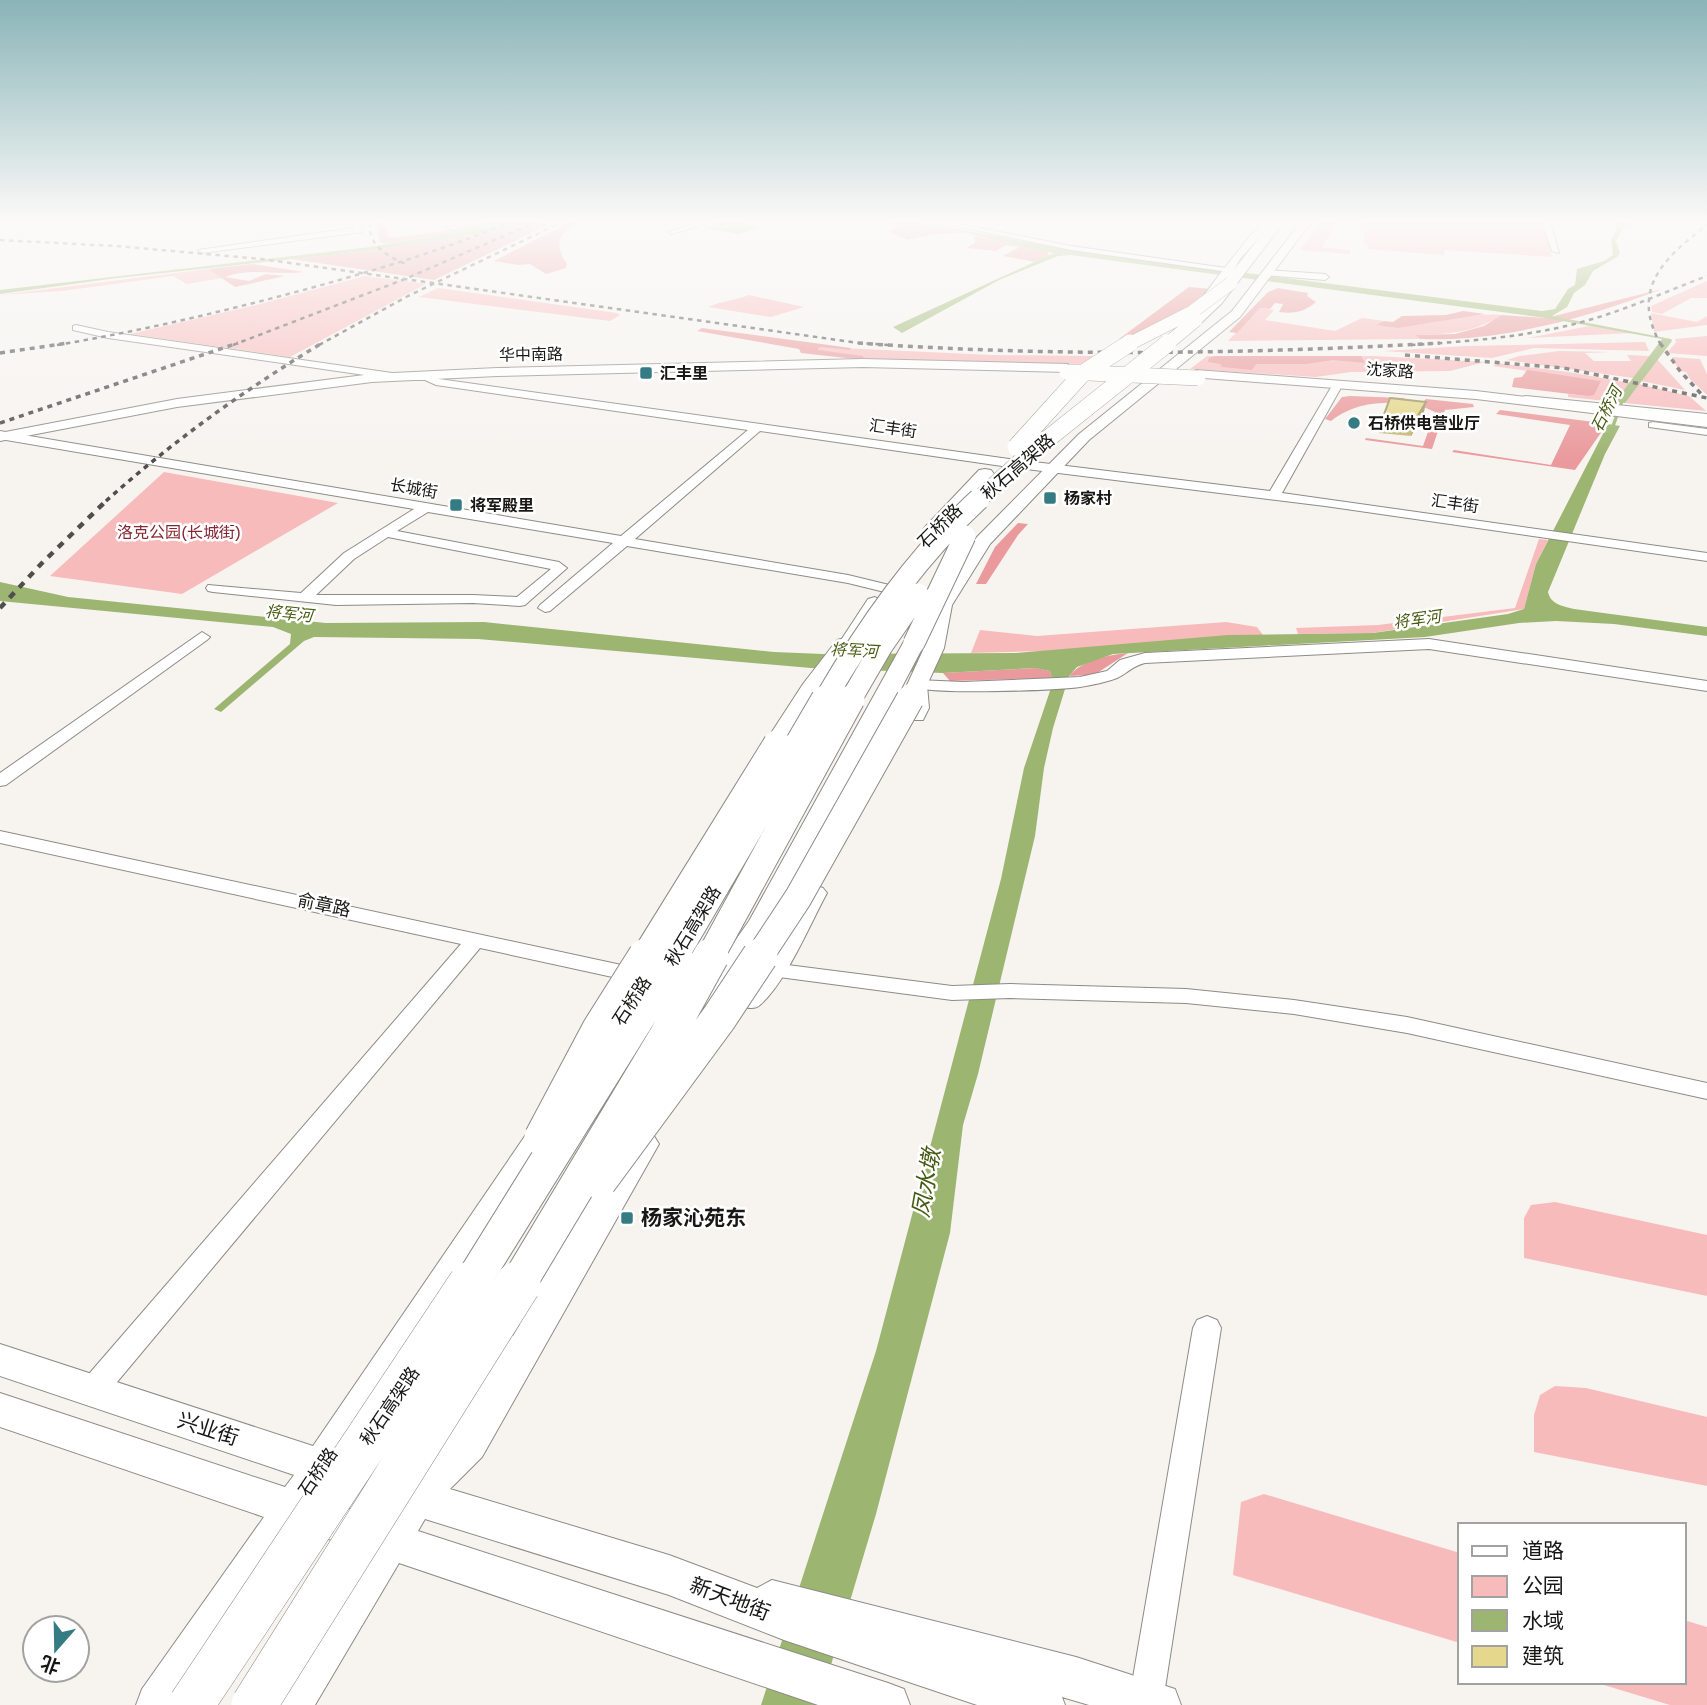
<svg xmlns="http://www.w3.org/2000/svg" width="1707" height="1705" font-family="'Golos Text','Noto Sans SC',sans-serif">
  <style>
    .green { fill: #f8bbbc }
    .forest { fill: #ea9a9c }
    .water { fill: #9cb571 }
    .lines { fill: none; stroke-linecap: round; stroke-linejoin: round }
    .stream { stroke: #9cb571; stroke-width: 3.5 }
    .minor-casing { stroke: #8e8b87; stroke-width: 2 }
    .major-casing { stroke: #8e8b87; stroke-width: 2 }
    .highway-casing { stroke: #8e8b87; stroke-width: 2 }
    .minor { fill: #fff; fill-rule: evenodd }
    .major { fill: #fff; fill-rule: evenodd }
    .highway { fill: #fff; fill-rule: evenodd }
    .rail-far2 { stroke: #4f4e4c; stroke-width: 2.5; stroke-dasharray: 4.5 4.5; stroke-linecap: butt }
    .rail-far1 { stroke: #4f4e4c; stroke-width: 3.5; stroke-dasharray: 5 5; stroke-linecap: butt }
    .rail { stroke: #4f4e4c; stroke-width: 4.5; stroke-dasharray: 7 7; stroke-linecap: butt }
    .major-bridge-casing { stroke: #8e8b87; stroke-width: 16; stroke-linecap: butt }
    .highway-bridge-far5-casing { stroke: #8e8b87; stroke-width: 14; stroke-linecap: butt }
    .highway-bridge-far4-casing { stroke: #8e8b87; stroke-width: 18; stroke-linecap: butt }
    .highway-bridge-far3-casing { stroke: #8e8b87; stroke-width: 23; stroke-linecap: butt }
    .highway-bridge-far2-casing { stroke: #8e8b87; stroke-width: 29; stroke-linecap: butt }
    .highway-bridge-far1-casing { stroke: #8e8b87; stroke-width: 37; stroke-linecap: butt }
    .highway-bridge-casing { stroke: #8e8b87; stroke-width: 46; stroke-linecap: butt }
    .major-bridge { stroke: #fff; stroke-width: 15 }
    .highway-bridge-far5 { stroke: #fff; stroke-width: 13 }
    .highway-bridge-far4 { stroke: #fff; stroke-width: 17 }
    .highway-bridge-far3 { stroke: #fff; stroke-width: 21 }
    .highway-bridge-far2 { stroke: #fff; stroke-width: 27 }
    .highway-bridge-far1 { stroke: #fff; stroke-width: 35 }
    .highway-bridge { stroke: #fff; stroke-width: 45 }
    .wall { fill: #c5b978 }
    .shaded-wall { fill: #a09661 }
    .building { fill: #e5d78b; stroke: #a09661; stroke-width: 2 }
    .poi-dot { fill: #347b84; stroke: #fff; stroke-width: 2.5 }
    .labels { text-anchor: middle; stroke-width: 5; stroke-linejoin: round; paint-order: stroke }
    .far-street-label { font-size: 16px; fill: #181716; stroke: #fff }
    .far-poi-label { font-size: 16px; font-weight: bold; fill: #181716; stroke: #fff; text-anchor: start }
    .far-water-label { font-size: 16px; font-style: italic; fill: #455b11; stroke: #fff }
    .far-park-label { font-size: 16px; fill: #842732; stroke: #fff }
    .street-label { font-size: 18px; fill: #181716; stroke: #fff }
    .near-poi-label { font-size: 21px; font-weight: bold; fill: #181716; stroke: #fff; text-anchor: start }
    .near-street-label { font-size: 21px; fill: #181716; stroke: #fff }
    .near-water-label { font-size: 23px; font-style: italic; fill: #455b11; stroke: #fff }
  </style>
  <rect width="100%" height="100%" fill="#f7f4f0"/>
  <path class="green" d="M1321,222H1337L1322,247L1350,250V254L1300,250Z
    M1361,222H1544L1552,257L1445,250L1444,255L1368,249V245L1364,243V232L1360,229Z
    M208,269L222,278L187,284L173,276L62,291L0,295Z
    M365,276L426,284L290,357L130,334L260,304Z
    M1707,281V298H1691L1662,314L1652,312L1651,306Z
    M438,288L617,313L620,315L610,321L419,297Z
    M749,295L804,307L771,317L708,307C722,301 735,300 749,295Z
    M1260,308L1274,310L1265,320L1335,331L1362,318L1384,321L1377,325C1419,332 1460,311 1501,315C1474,333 1448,334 1417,335L1420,339L1228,341Z
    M1651,313L1697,322L1707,316V325L1654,332Z
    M1589,326L1634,333L1528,338Z
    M1707,336V356L1667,353L1676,342L1675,339Z
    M1645,342L1649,351L1534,348L1492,358L1383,351L1466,346Z
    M820,347L992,355L1098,356L1087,364L864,360L862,356L818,351Z
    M1559,351L1612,352L1585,353L1594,361H1631L1627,355L1651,356L1633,378L1507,360L1519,356Z
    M1207,356H1375L1485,362L1450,371L1351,372L1316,377L1190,369Z
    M1672,357L1700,359L1707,374V395L1690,379L1686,372L1679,371Z
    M1657,359L1685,390L1641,381Z
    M1497,363L1569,372L1630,383L1615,402L1568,397V394L1587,396L1600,381L1493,366Z
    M1639,384L1689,396L1706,411L1625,403Z
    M164,472L338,503L182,594L50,576Z
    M1539,539L1548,540L1536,564L1524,609L1372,633L1298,634L1296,628L1378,625L1515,608Z
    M1226,622L1257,627L1263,635L1044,651L971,653L980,630L1037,636Z
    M1555,1202L1707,1235V1296L1524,1258V1218L1531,1205Z
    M1555,1386L1586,1388L1707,1417V1486L1534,1452V1415L1540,1395Z
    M1264,1494L1460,1553V1643L1233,1575L1241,1502Z
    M1684,1620L1707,1627V1705H1670L1594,1682H1684Z"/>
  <path class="forest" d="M378,222H385L388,236L393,238L452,230L487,222L464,231L385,244L380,242L376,224Z
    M506,222L550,224L434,280L291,259L375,250L481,233Z
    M570,222H577C558,235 554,245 567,264L566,268L546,274L530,264L518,265L494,261Z
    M880,222H917L964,233L936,234L907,240L889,231L902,225Z
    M978,236L1047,250L1049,255L1035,262L1003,256L1020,247L1006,245L996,251L967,248L975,242L974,237Z
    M252,264L304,272C277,276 251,267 225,277L249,281L266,274L285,276L235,287L208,269Z
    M1189,287L1211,289L1191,308L1129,342L1119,339Z
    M1278,288L1308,293L1307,296L1316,302C1304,312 1295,314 1279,312L1283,304L1275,303L1270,309L1260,308L1237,333L1229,332L1268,292Z
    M1662,289C1586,318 1502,342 1420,339L1416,335L1455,334L1484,326L1501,315L1546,318Z
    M1463,311L1485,314L1398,328L1376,325L1384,321L1393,322L1402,316L1446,315Z
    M702,328L851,348L850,350L820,347L818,350L863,356L864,360L801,353L799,349L697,331Z
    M1216,356H1361L1365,363L1333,360L1306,364H1256L1252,370L1222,367L1220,364L1208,362L1209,358Z
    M1527,370H1528L1601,381L1594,395L1587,396L1512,387L1514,378L1522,377Z
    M1350,396L1404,398L1403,403C1375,402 1353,404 1331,421L1325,419L1342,397Z
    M1426,399L1473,404L1474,407L1445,410L1432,449L1365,440L1366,438L1423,446L1435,412L1419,405Z
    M1500,410L1594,422L1605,427L1575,470L1452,452L1454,450L1551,465L1570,425L1496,414Z
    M1018,523L1028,524L1018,535L986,584H976L995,547Z
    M1128,653L1094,675L1069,676C1083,660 1107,655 1128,653Z
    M1036,668L1050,671L1052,678L950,681L943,673Z"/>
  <path class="water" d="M487,222H506L481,233L375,250L117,278L0,294V290L370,247L464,231Z
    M716,222H739L760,227L739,234L704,228Z
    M917,222L1090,253L1542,311L1555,309L1568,289L1575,285L1577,269L1604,261L1613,255L1611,240L1616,231L1615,222L1640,224L1624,227L1616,241L1620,253L1617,257L1593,271L1585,285L1574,293L1567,307L1552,316L1671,339L1672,341L1625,403L1615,402L1662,339L1546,318L1070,255L1058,256L999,280L902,333L893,327L1054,253Z
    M1608,424L1620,426L1605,454L1548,592C1551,605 1563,606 1574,609L1707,627V636L1614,624L1556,621L1519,623L1425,637L1113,654L1077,667L1069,676L1053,728L1044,768L1035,836L978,1074L963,1125L950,1233L876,1514L819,1705H761L876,1351L1001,879L1024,768L1053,682L1050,671L1035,668L943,673L811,668L478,639L314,637L304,641L221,712L214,709L290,644L291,634L273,627L0,601V582L68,597L326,623L484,622L774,652L823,654L1016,653L1228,635L1373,633L1508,614L1524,609L1536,564Z"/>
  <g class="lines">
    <path class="stream" d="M1612,429L1623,398"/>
    <g class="minor-casing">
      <path id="minor" d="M352,222H360L362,232L202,253L198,250L354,228Z
        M464,222H475L452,230L448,228Z
        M700,222H711L672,234L668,232Z
        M937,222H951L1071,246L1233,269L1229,272L1071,250Z
        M1542,222H1550L1559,253L1552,251Z
        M1266,270L1325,274L1329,277L1325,280L1263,275L1262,273Z
        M76,325L108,332L399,374H427L439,379L1009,459L1270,491L1333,384L1338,381L1343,384L1282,493L1707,553V561L1325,506L1009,467L760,431L635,539L848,575L914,591L916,594L914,597L909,598L848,583L627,546L550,611L545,612L538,608L540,605L613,543L428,512L397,531L559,562L567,568L525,605L520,606L473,603L336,605L213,592L208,591L206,588L208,585L301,593L344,553L414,509L0,439V431L621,536L748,430L436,385L425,380H399L108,338L73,330V326ZM388,537L551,569L517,597L473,595H316L354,559Z
        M1526,396L1707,414V420L1522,401V397Z
        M1653,422L1707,429V435L1649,427V423Z
        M202,632L210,637L207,640L6,785L0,786V773Z
        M1429,639L1707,681V691L1429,649L1145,663C1132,666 1128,673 1117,678C1107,682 1092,685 1080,687C1058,690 920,696 909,685L917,680L963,682L1080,677L1107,671L1120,660L1145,653Z
        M0,831L640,969L648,971L651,976L648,981L640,983L480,948L102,1400L92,1404L82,1400L78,1391L82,1382L461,944L0,843Z
        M772,963L952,986L1010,984L1186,989L1294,1000L1407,1017L1707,1083V1099L1407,1033L1294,1014L1186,1003L1010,998L952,1000L764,975L761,970L764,965Z
        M1207,1316L1217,1320L1221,1328L1163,1701L1162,1705H1130L1129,1701L1193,1328L1197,1320Z"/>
    </g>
    <g class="major-casing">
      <path id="major" d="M1263,222H1273L1240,259L1226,284L1205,310H1197L1195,307C1217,278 1238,249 1263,222Z
        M1301,222H1311L1240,317L1089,440L990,544L952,605L944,648L927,685L929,708L923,720H907L904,715L907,708V685L924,648L929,628L920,627L917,623L977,537L1079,434L1232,311Z
        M863,359L1068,364L1075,368L1068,372L863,367L497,376L372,382L177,407L0,441V433L177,399L372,374L497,368Z
        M1196,370L1476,391L1707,419V427L1476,399L1191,377L1189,374Z
        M875,597L884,603L844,666L841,670H827L824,666L868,599Z
        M814,885L823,888L827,893C810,924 786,982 761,1004C755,1010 748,1008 740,1006L736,999L761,966L805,888Z
        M549,1114L560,1117L564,1125L560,1133L348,1460L353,1471L348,1484L334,1489L330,1488L322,1500L381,1519L389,1506L382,1493L388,1480L402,1475L407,1476L490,1337L503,1333L513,1336L520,1324L512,1321L506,1311L578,1191L589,1187L599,1191L632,1136L643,1132L654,1136L659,1144L482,1457L450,1489L669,1555L757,1588L772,1580L1076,1657L1175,1689L1181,1705H1089L1062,1697L1065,1705H977L784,1640L669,1595L425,1519L418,1531L888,1683L904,1689L910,1705H818L399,1563L315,1705H268L274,1689L361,1550L302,1530L184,1705H136L142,1689L264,1517L0,1427V1393L285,1487L294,1475L0,1376V1344L313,1446L538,1117Z"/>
    </g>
    <g class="highway-casing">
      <path id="highway" d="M1272,222H1284L1222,303L1201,323H1191V317L1212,297Z
        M985,469L991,470L994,474L991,478L939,535H925L922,531L925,527L979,470Z
        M914,636L922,638L925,643L778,923L693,1048L681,1051L669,1048L665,1040L749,921L903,643L906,638Z
        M845,638L853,640L856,645L821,691L786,749L777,752L768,749L764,744L803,684L837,640Z"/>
    </g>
    <use href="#minor" class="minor"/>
    <use href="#major" class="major"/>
    <use href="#highway" class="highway"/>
    <path class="rail-far2" d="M370,222C367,245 387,256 406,264
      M0,240L116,246L262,259L859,343L890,345
      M57,345C141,331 225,311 307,289C376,270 444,250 510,222
      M233,345L405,279L536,222
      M319,345L408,296L562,222
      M1411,345C1474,341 1541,336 1602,316C1637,305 1672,289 1707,276
      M1661,345C1629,289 1665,257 1707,225"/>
    <path class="rail-far1" d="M858,343C1051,357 1247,354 1440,343
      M1660,343L1680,371L1704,397
      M0,353L68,343
      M1405,355L1564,368L1707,398
      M0,423L238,343
      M106,501C173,441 246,389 322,343"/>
    <path class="rail" d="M0,608L42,563L108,499"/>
    <g class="major-bridge-casing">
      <path id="major-bridge" d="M1067,372L1198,378"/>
    </g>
    <g class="highway-bridge-far5-casing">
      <path id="highway-bridge-far5" d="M1127,345L1192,312L1231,283
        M1166,345L1196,320"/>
    </g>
    <g class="highway-bridge-far4-casing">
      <path id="highway-bridge-far4" d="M1016,447L1082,374L1130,343
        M977,501L1035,449L1168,343"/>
    </g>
    <g class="highway-bridge-far3-casing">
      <path id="highway-bridge-far3" d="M914,643L965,536
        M824,701C867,627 916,557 979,499
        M850,701L882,646L918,594
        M909,701L913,693"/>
    </g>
    <g class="highway-bridge-far2-casing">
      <path id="highway-bridge-far2" d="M645,957L777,744
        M674,957L825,699
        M710,957L851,699
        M759,957L798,898L910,699"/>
    </g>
    <g class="highway-bridge-far1-casing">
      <path id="highway-bridge-far1" d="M542,1138L600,1029L646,956
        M599,1181L719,1018L760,956
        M470,1286L675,956
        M517,1286L667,1036L711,956"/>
    </g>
    <g class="highway-bridge-casing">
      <path id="highway-bridge" d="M191,1705L471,1284
        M254,1705L518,1284"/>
    </g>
    <use href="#major-bridge" class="major-bridge"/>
    <use href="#highway-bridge-far5" class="highway-bridge-far5"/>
    <use href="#highway-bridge-far4" class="highway-bridge-far4"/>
    <use href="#highway-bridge-far3" class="highway-bridge-far3"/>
    <use href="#highway-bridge-far2" class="highway-bridge-far2"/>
    <use href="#highway-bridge-far1" class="highway-bridge-far1"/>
    <use href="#highway-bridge" class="highway-bridge"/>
  </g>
  <path class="wall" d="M1426,402L1423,416L1411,436L1379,433L1382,420Z"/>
  <path class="shaded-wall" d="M1426,402L1423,416L1411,436L1414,422Z"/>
  <path class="building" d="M1390,398L1426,402L1414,422L1382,420Z"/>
  <linearGradient id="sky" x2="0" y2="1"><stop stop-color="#89b4b8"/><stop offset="0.48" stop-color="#fbfaf8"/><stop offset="1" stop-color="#fbfaf8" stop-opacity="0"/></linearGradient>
  <rect width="1707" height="460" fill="url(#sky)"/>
  <g class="poi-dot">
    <rect x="639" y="366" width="14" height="14" rx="3.5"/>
    <circle cx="1354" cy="423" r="7"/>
    <rect x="1043" y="491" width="14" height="14" rx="3.5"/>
    <rect x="449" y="498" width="14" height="14" rx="3.5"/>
    <rect x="620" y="1211" width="14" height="14" rx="3.5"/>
  </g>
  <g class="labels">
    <g class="far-street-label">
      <text transform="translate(531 354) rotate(-1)" y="6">华中南路</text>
      <text transform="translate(1390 370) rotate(4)" y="6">沈家路</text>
      <text transform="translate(893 428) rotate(8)" y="6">汇丰街</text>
      <text transform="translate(414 488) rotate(10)" y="6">长城街</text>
      <text transform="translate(1455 503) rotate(8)" y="6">汇丰街</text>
    </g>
    <g class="far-poi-label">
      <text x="660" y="379">汇丰里</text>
      <text x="1368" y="429">石桥供电营业厅</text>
      <text x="1064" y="504">杨家村</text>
      <text x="470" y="511">将军殿里</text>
    </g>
    <g class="far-water-label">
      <text transform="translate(1606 409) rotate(-63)" y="6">石桥河</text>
      <text transform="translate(289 613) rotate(6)" y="6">将军河</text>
      <text transform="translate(1417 619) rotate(-8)" y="6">将军河</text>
      <text transform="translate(854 650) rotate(3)" y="6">将军河</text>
    </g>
    <g class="far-park-label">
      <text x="179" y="538">洛克公园(长城街)</text>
    </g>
    <g class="street-label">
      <text transform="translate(1018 467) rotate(-41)" y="6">秋石高架路</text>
      <text transform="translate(940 526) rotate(-45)" y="6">石桥路</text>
      <text transform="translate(324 905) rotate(12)" y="6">俞章路</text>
      <text transform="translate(693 926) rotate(-59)" y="6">秋石高架路</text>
      <text transform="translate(632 1001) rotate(-57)" y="6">石桥路</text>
      <text transform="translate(390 1406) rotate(-56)" y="6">秋石高架路</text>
      <text transform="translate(318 1472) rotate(-56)" y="6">石桥路</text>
    </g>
    <g class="near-poi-label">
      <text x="641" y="1225">杨家沁苑东</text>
    </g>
    <g class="near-street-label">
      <text transform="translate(208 1429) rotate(18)" y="7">兴业街</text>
      <text transform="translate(730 1599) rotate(21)" y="7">新天地街</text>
    </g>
    <g class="near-water-label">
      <text transform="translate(926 1183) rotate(-80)" y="8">凤水墩</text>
    </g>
  </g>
  <rect x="1458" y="1523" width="228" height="161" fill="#ffffff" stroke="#a3a2a2" stroke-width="2"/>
  <rect x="1472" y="1546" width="35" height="10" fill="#ffffff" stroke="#a3a2a2" stroke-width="2"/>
  <text x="1522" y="1558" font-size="21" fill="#181716">道路</text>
  <rect x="1472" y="1576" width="35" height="21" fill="#f8bbbc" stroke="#a3a2a2" stroke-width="2"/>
  <text x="1522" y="1593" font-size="21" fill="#181716">公园</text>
  <rect x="1472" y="1610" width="35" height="21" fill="#9cb571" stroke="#a3a2a2" stroke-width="2"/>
  <text x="1522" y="1628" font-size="21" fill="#181716">水域</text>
  <rect x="1472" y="1646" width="35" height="21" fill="#e5d78b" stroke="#a3a2a2" stroke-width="2"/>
  <text x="1522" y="1663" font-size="21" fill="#181716">建筑</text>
  <g transform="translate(56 1649) rotate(200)"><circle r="33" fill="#ffffff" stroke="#a3a2a2" stroke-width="2"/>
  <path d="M0-5L12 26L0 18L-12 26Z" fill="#347b84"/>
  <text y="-10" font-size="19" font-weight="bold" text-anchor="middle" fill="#181716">北</text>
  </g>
</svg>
